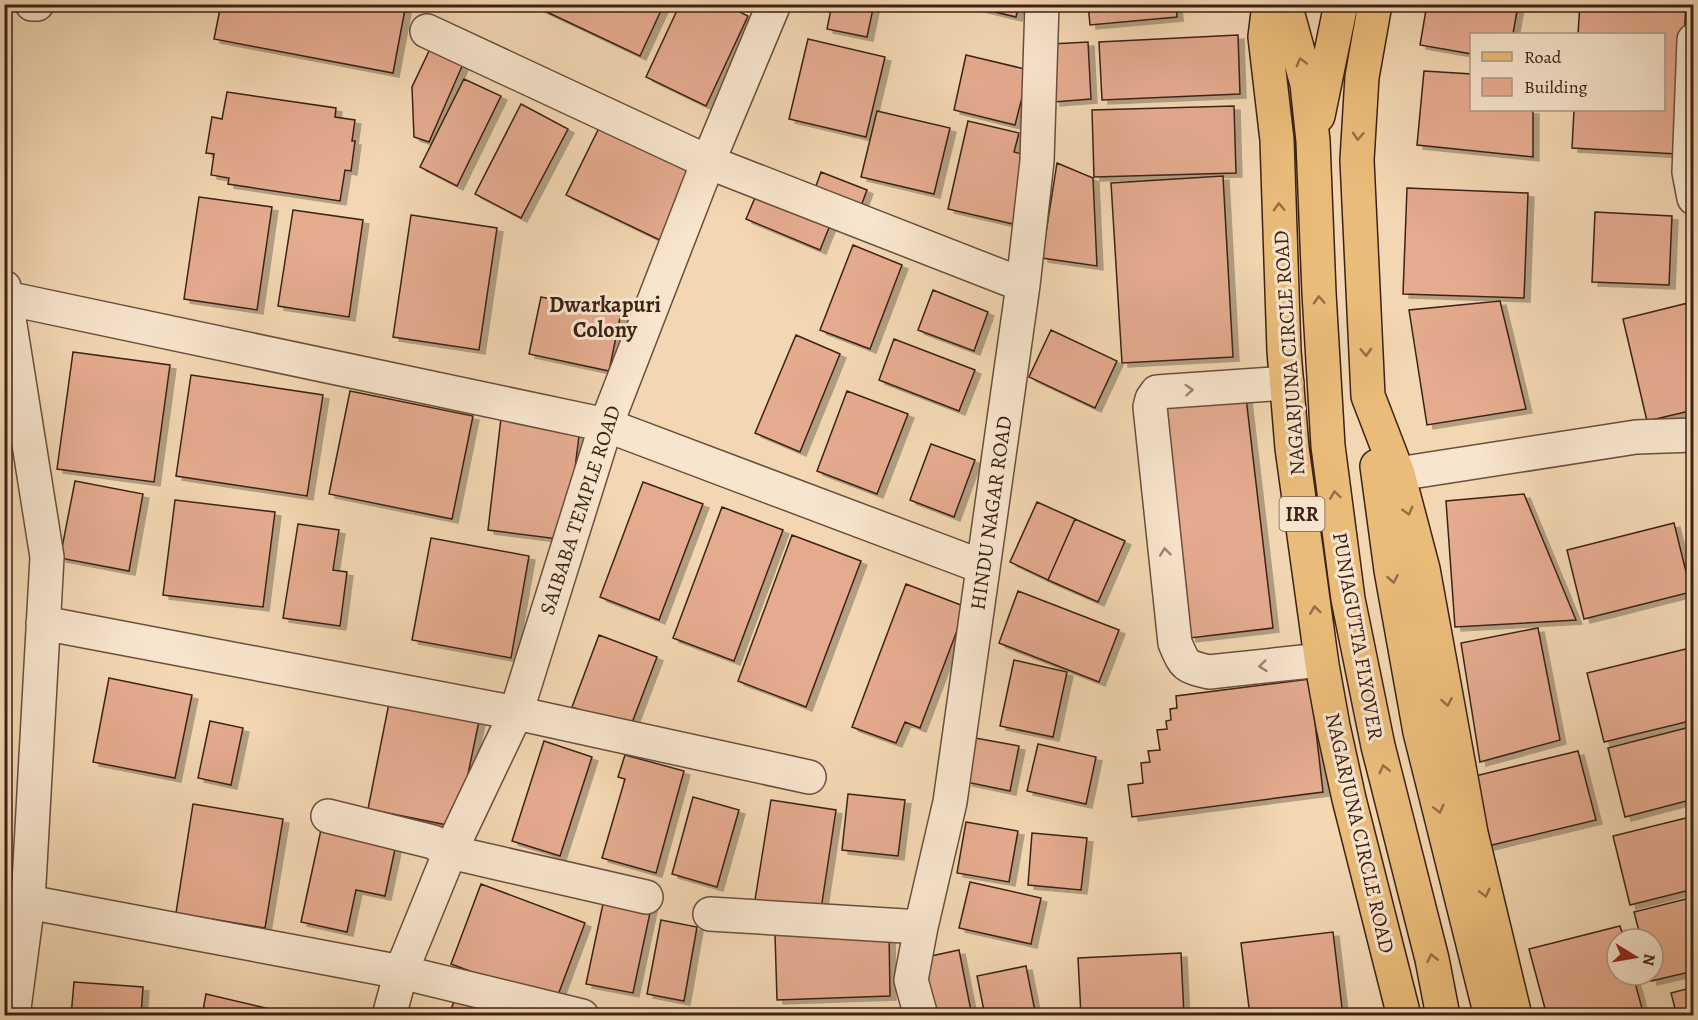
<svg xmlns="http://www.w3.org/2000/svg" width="1698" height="1020" font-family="Alegreya,serif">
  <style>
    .building { fill: #e5ab8f; stroke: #3e2116; stroke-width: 1.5; filter: url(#shadow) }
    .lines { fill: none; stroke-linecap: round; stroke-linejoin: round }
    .minor-casing { stroke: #6b4e3d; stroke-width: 36 }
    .major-casing { stroke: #3e2116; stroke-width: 36 }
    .minor { stroke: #f7e5cd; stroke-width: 33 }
    .major { stroke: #e9bc79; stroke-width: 33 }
    .oneway { stroke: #946e48 }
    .oneway2 { stroke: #9a8372 }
    .labels { text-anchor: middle; stroke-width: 6; stroke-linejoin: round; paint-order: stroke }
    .shield { fill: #f7e5cd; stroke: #765c4d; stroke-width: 1.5 }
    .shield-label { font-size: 20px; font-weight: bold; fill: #3e2116 }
    .street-label { font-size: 21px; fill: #3e2116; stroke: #f7e5cd }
    .neighbourhood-label { font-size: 22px; font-weight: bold; fill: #3e2116; stroke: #f7e5cd }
  </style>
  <defs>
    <filter id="shadow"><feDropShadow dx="6" dy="4" stdDeviation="0" flood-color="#0004"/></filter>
  </defs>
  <rect width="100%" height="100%" fill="#f2d7b2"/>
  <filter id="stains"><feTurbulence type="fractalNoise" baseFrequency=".00333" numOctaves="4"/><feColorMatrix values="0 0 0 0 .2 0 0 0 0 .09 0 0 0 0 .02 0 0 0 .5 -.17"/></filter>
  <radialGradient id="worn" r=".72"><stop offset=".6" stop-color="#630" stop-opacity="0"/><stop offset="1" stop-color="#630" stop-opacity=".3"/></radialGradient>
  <path class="building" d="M221,4H406L393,73L214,39Z
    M530,4H664L640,56Z
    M680,4H724L748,16L706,106L646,77Z
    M832,4H874L867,37L827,29Z
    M962,4H1019L1016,17Z
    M1088,4H1176L1177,17L1090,25Z
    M1427,4H1518V5L1513,34H1472V54L1420,45Z
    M1580,4H1686L1677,154L1572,148L1574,110H1664V34H1578Z
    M1238,35L1240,94L1102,100L1099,42Z
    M808,39L885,57L866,137L789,119Z
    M1088,42L1091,99L1054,102L1051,44Z
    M430,49L463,64L429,142L414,137L412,87Z
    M966,55L1029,70L1015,125L954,110Z
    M1424,71L1472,74V110H1533V157L1417,145Z
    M464,79L501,96L457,186L420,167Z
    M227,92L336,108L335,117L355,120L352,141H355L351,171L345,170L340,201L228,184L229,178L211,175L214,154L206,153L212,117L222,119Z
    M521,104L568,129L521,218L475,194Z
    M1234,106L1236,173L1094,177L1092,110Z
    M877,111L950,128L934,194L861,177Z
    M968,121L1019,133L1014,152L1029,156L1013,224L948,209Z
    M599,128L699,176L666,243L566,195Z
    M1057,163L1093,178L1097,266L1042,258Z
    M821,172L867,190L857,217L811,200Z
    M1223,176L1233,357L1122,363L1111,183Z
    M759,188L833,218L820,250L746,219Z
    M1407,188L1528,193L1524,298L1403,294Z
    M199,197L272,207L257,310L184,299Z
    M293,210L363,220L349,317L278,306Z
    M1595,212L1672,216L1669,285L1592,282Z
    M411,215L497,228L479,350L393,337Z
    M853,245L902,265L870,349L820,330Z
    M933,290L988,312L974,351L918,330Z
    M541,297L621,313L609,371L529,354Z
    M1500,301L1526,409L1427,425L1409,310Z
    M1692,302L1694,308V410L1647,421L1623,319Z
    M1051,330L1117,361L1095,408L1029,377Z
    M796,335L840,354L800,452L755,433Z
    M894,339L975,370L959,411L879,380Z
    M73,352L170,365L154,482L57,469Z
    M191,375L323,395L307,496L176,476Z
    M1245,389L1273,628L1190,638L1163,398Z
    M350,391L473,416L452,519L329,494Z
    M847,391L908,414L877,494L817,471Z
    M501,418L580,428L566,540L488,530Z
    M931,444L975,460L954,517L910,500Z
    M75,481L143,494L129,571L60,558Z
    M643,482L703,504L659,620L600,597Z
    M1524,494L1576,620L1455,627L1446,501Z
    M175,500L275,512L263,607L163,595Z
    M1037,502L1075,519L1048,580L1010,562Z
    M722,507L783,530L734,661L673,638Z
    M1075,519L1125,541L1098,602L1048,580Z
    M1674,523L1691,592L1584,619L1567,550Z
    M298,524L339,530L333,570L347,572L340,626L283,618Z
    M792,535L861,561L806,707L738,681Z
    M431,538L529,556L511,658L412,640Z
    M906,584L966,607L920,728L905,722L896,743L852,727Z
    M1018,591L1119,630L1099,682L999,643Z
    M1538,628L1560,740L1480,762L1461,643Z
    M599,635L657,657L630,728L572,707Z
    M1694,647V720L1604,742L1587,673Z
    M1014,660L1067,672L1053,737L1000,726Z
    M109,678L192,695L175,778L93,762Z
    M1310,679L1323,792L1132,817L1128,785L1143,783L1141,763L1150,762L1148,751L1160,750L1157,730L1167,729L1166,721L1171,720L1170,709L1177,708L1176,696Z
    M389,703L479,721L457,827L368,809Z
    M210,721L243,728L231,785L198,778Z
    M1694,726V799L1625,817L1608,748Z
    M975,738L1019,746L1010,791L966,782Z
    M544,741L592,757L560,856L512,841Z
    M1038,744L1096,757L1086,804L1027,791Z
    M1578,751L1596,820L1488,846L1471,777Z
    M625,755L684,771L656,873L602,858L625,779L618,777Z
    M848,794L905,800L898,856L842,850Z
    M693,797L739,810L717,887L672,874Z
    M771,800L836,810L820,916L754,906Z
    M193,804L283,819L265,928L176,913Z
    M1694,816V889L1630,905L1613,836Z
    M966,822L1018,831L1009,882L957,873Z
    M322,825L398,835L385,896L356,890L347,932L301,922Z
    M1032,833L1087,838L1081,890L1028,885Z
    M970,882L1041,898L1031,944L959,928Z
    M481,884L585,923L555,1003L451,964Z
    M1694,897V971L1651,981L1650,975H1653V939H1641L1634,912Z
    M604,899L651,908L633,993L586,984Z
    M661,920L697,927L684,1001L647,994Z
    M1620,926L1624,939H1617V975H1633L1644,1016H1547L1529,949Z
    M889,931L890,996L777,1000L775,934Z
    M1333,932L1343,1016H1250L1241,943Z
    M959,950L972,1016H929L917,959Z
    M1181,953L1184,1016H1081L1078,958Z
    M1026,966L1036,1016H985L977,976Z
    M74,982L143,987L141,1016H71Z
    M1694,987V1016H1677L1671,993Z
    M457,992L527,1016H449Z
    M206,994L270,1009L269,1016H202Z
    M827,1009L828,1016H769Z"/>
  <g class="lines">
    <g class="minor-casing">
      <path id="minor" d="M32,4H37
        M427,31L708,162L1023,285
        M1694,40L1689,172L1694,198
        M4,287L47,557L28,902L13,1016
        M6,298L606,425L983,567
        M1287,383L1157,392L1152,399L1150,407L1175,643C1185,666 1184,666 1209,672L1321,660
        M1398,474L1636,437L1694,435
        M43,623L516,713L809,777
        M328,816L433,842L450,852L646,897
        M28,902L401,972L582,1016
        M710,914L921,927
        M389,1016L401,972L450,852L516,713L606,425L708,162L774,4
        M921,1016L911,980L921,927L950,802L1023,285L1037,161L1042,4"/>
    </g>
    <g class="major-casing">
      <path id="major" d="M1269,4L1265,37L1277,140L1284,351L1292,448L1322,665L1333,726L1349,799L1404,1016
        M1285,4L1307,84L1313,141L1319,293L1328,446L1348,599L1378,746L1432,959L1443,1016
        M1375,4L1362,77L1357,160L1368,396L1398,474L1423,569L1471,833L1515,1016
        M1318,116L1341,4
        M1377,466L1391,570L1420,732L1491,1016"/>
    </g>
    <use href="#minor" class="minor"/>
    <use href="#major" class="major"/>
  </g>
  <defs><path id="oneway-chevron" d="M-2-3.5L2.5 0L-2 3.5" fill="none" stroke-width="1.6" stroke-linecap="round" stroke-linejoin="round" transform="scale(1.5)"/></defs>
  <g class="oneway">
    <use href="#oneway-chevron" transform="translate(1301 62) rotate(-105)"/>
    <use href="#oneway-chevron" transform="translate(1358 136) rotate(93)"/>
    <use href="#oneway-chevron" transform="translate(1279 207) rotate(-92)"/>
    <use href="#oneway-chevron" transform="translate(1319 300) rotate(-93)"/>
    <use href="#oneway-chevron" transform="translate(1366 352) rotate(87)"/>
    <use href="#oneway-chevron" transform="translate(1335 495) rotate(-98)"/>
    <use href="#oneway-chevron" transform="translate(1408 511) rotate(75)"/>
    <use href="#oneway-chevron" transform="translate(1393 579) rotate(80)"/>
    <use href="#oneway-chevron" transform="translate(1315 610) rotate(-98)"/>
    <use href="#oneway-chevron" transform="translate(1447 702) rotate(80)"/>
    <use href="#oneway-chevron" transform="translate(1384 769) rotate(-104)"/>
    <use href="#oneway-chevron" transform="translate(1439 809) rotate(76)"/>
    <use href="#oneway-chevron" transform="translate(1485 893) rotate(76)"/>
    <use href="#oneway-chevron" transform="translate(1432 958) rotate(-103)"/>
  </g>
  <g class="oneway2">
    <use href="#oneway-chevron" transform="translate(1189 390) rotate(-4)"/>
    <use href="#oneway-chevron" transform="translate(1165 552) rotate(-96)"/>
    <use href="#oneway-chevron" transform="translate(1263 666) rotate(174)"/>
  </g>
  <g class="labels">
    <rect class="shield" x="1279.5" y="497" width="45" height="34" rx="4.5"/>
    <g class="shield-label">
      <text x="1302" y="521">IRR</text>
    </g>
    <g class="street-label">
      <text transform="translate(1289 353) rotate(-94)" y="7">NAGARJUNA CIRCLE ROAD</text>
      <text transform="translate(580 510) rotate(-72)" y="7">SAIBABA TEMPLE ROAD</text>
      <text transform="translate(991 513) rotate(-82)" y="7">HINDU NAGAR ROAD</text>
      <text transform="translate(1358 636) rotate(80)" y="7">PUNJAGUTTA FLYOVER</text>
      <text transform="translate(1360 833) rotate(77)" y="7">NAGARJUNA CIRCLE ROAD</text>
    </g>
    <g class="neighbourhood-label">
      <text x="605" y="312">Dwarkapuri<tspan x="605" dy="25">Colony</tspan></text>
    </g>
  </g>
  <rect width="1698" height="1020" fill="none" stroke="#f2d7b2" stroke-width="24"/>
  <rect x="6" y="6" width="1686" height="1008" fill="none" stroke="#3e2116" stroke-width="3"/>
  <rect x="12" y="12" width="1674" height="996" fill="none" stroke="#3e2116" stroke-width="1.5"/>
  <rect x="1470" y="33" width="195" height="78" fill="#f7e5cd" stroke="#ad9784" stroke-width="1.5"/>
  <rect x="1482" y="52" width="30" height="9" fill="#e9bc79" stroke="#ad9784" stroke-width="1.5"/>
  <text x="1524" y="63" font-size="18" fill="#3e2116">Road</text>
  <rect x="1482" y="78" width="30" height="18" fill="#e5ab8f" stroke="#ad9784" stroke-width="1.5"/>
  <text x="1524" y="93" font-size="18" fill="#3e2116">Building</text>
  <g transform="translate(1635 957) rotate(101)"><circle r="28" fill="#f7e5cd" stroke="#ad9784" stroke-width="1.5"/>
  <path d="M0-4.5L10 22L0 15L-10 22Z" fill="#8f2418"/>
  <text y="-9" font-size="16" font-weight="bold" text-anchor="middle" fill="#3e2116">N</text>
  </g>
  <rect width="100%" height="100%" filter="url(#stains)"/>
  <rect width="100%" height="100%" fill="url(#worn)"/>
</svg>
